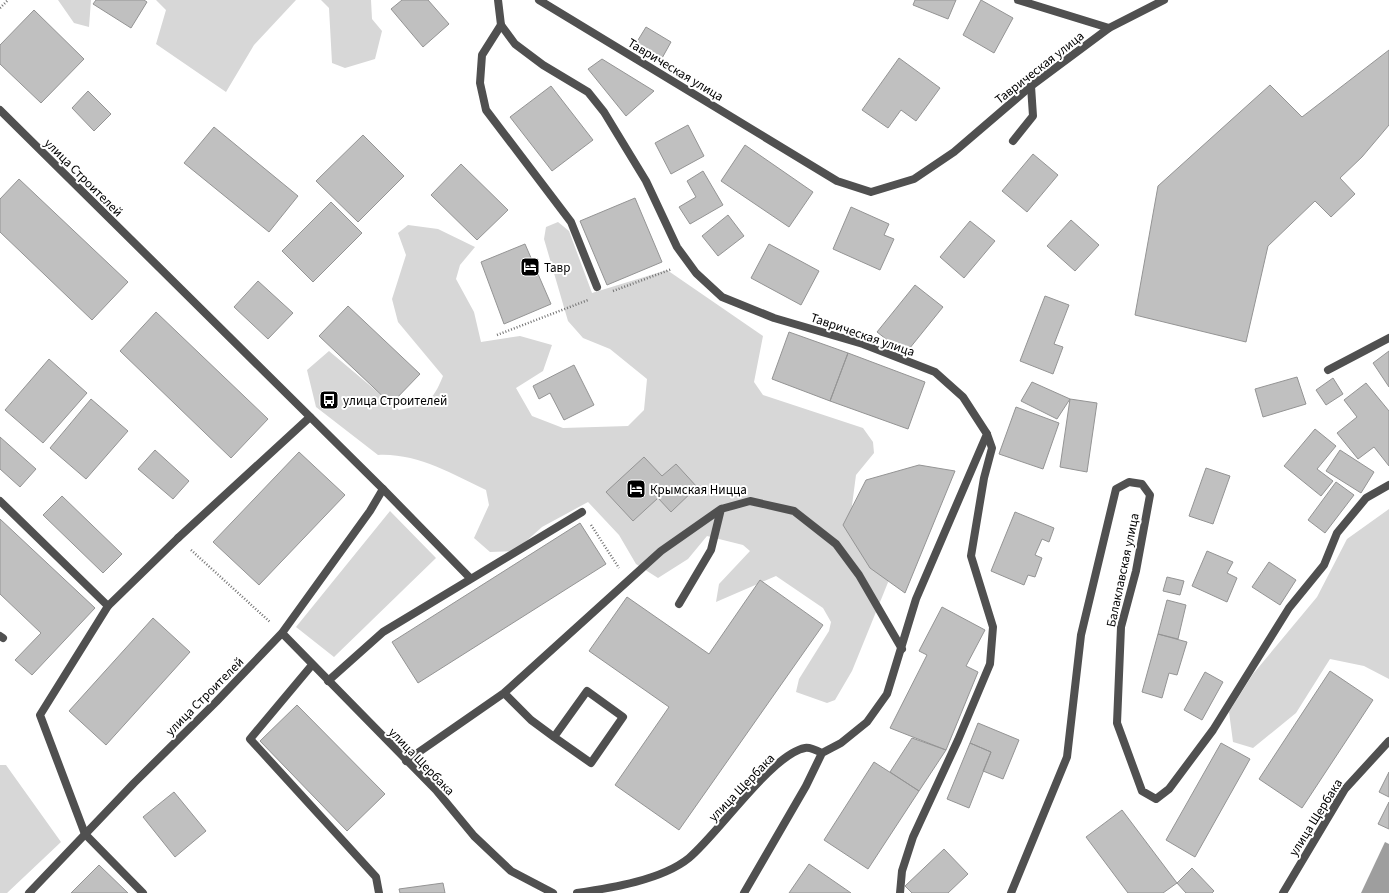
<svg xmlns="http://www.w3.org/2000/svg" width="1389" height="893" font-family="'Source Sans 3',sans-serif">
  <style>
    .green { fill: #d7d7d7 }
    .water { fill: #9e9e9e }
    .building { fill: #c0c0c0; stroke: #949494 }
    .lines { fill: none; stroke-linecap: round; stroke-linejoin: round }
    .path { stroke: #727272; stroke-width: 2.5; stroke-dasharray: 1 2; stroke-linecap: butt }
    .service { stroke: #505050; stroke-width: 8 }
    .minor { stroke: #505050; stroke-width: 8 }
    .labels { text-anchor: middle; stroke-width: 4; stroke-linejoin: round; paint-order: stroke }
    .street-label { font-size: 13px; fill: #000; stroke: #fff }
    .poi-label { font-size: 13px; fill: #000; stroke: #fff; text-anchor: start }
  </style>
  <rect width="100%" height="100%" fill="#fff"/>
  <path class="green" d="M58,0H91L89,27L74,23Z
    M156,0H296L254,45L226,92L156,44L166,10Z
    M321,0H371L372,19L382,31L375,59L345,68L332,63L329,8Z
    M558,222L569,231L592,293L667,270L763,336L754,382L763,395L863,428L873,442L874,453L856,475L851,513L891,575L852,671L835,700L827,703L796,692L799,679L829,631L831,622L823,608L776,576L716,602L719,584L750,551L743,545L707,536L688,559L658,578L636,564L619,535L588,502L542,527L515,551L490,552L474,538L489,505L486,490C452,474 417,453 378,455L316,407L307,370L329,351L399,410C427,404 432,403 443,376L398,322L392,299L406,255L398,233L408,225L438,229L475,247L460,265L456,279L474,312L481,342L520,336L552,345L543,371L516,388L532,416L563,428L628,426L644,410L647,379L610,349L583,338L568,321L544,239L546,227Z
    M1389,509V679L1364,666L1330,659L1296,713L1253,748L1233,742L1229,712L1253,674L1317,597L1347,539Z
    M390,511L436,558L334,657L296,627Z
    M0,765H6L61,842L7,893H0Z"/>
  <path class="water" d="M1385,842L1389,844V893H1361Z"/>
  <path class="building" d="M96,0H144L147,2L131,28L93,4Z
    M402,0H428L449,24L423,47L391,9Z
    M915,0H956L948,19L913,5Z
    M981,0L1013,18L994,53L963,35Z
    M34,10L84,59L41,103L0,64V45Z
    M646,27L671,42L661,60L635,45Z
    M1389,50V125L1362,157L1340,178L1355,194L1331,217L1315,201L1268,246L1246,342L1135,315L1158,186L1270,85L1302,117Z
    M899,58L940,88L916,121L901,110L888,128L862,110Z
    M602,59L654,91L626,116L588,69Z
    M551,86L593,140L552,171L510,117Z
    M88,91L111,114L94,131L72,108Z
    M688,125L704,156L671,174L655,143Z
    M214,127L298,196L269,232L184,163Z
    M363,135L404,176L358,222L316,181Z
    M745,145L813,192L789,227L721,181Z
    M1033,154L1058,175L1027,212L1002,191Z
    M461,164L508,210L477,240L431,195Z
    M703,171L723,205L690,224L679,207L696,197L687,181Z
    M19,179L128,282L92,320L0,232V199Z
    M635,198L662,262L607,285L580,221Z
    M331,202L362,233L313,282L282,251Z
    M851,207L889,224L884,235L894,239L880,270L833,249Z
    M728,215L744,236L718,256L702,236Z
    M1071,220L1099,245L1075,271L1047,246Z
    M970,221L995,241L964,278L940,257Z
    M525,244L551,304L504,324L481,262Z
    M769,244L819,271L801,305L751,278Z
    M258,281L293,313L268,339L234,307Z
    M915,285L943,307L905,354L877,332Z
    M1045,296L1069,305L1054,344L1063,347L1053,374L1020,361Z
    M348,306L420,374L391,404L319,336Z
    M156,312L268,419L231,458L120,351Z
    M789,332L848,353L830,401L772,379Z
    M1389,351V387L1373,363Z
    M848,353L925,382L908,429L830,401Z
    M49,359L87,393L43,443L5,410Z
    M574,365L594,405L564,420L550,393L539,399L533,386Z
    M1297,377L1306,404L1263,417L1255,389Z
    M1333,378L1343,394L1326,405L1316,390Z
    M1032,382L1070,399L1057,419L1021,401Z
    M1366,383L1389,411V466L1374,447L1358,459L1337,433L1357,417L1344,400Z
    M91,399L128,431L86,479L50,448Z
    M1070,399L1097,403L1087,472L1060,467Z
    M1016,407L1059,423L1043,469L999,454Z
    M1315,429L1336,446L1317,469L1333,481L1321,496L1284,466Z
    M0,437L36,469L20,487L0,469Z
    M155,450L189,481L173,499L138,469Z
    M1340,450L1374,472L1361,493L1326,471Z
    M299,452L345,495L259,585L213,542Z
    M644,457L662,476L676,464L697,487L671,512L658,498L633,521L606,492Z
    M919,465L955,471L905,593L870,568L843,525L866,480Z
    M1206,468L1230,476L1213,524L1189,516Z
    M1336,482L1354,495L1325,533L1308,520Z
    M62,496L122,554L103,573L43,515Z
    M1015,512L1054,528L1049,542L1042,539L1035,555L1042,558L1035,577L1028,575L1024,585L991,571Z
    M0,519L95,608L32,675L15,660L41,633L0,594Z
    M580,523L606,564L418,683L392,642Z
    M1207,551L1233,562L1227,573L1237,578L1227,602L1192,586Z
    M1269,562L1296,580L1280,605L1252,587Z
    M1167,577L1184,581L1180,595L1163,591Z
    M760,580L823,625L679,830L615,785L669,707L589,651L627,597L709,654Z
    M1167,600L1186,605L1178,639L1158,634Z
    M942,607L985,630L966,666L978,672L946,750L890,728L927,655L919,651Z
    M153,618L190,652L106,745L69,711Z
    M1158,634L1187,642L1177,675L1169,673L1162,698L1142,692Z
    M1330,671L1373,700L1302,808L1259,779Z
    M1205,672L1223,682L1202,720L1184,710Z
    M297,705L385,794L347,831L260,741Z
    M978,723L1019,740L1003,779L983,771L991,752L970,743Z
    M912,738L946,750L919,791L890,772Z
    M970,743L991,752L969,808L947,799Z
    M1221,743L1250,759L1195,857L1166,840Z
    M874,762L919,791L868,869L824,840Z
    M1389,772V797L1379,792Z
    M174,792L206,831L175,857L143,817Z
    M1389,802V829L1378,824Z
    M1122,810L1177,883L1163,893H1128L1086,837Z
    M944,849L968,874L948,893H912L905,886Z
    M809,864L851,893H789Z
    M99,865L128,893H71Z
    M1192,868L1214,891L1212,893H1186L1177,883Z
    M443,883L445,893H400L399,889Z"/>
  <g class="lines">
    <path class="path" d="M0,8L8,0
      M613,291L672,269
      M497,335L588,300
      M591,525L619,568
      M191,550L270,622"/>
    <path class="service" d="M1018,0L1109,28
      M501,25L482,55L480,83L486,110L571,222L597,287
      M1013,141L1033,116L1031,86
      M1328,370L1389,338
      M383,489L471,579
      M178,538L310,417
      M679,604L711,550L721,509L750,501L794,511L836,544L859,575L902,649
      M108,606L40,715L85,834L143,893
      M0,636L3,638
      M312,665L250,739L376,877L379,893
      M328,681L383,632L582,512
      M587,691L623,717L591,763L554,737Z
      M504,693L531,720L554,737
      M406,761L504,693L661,551L721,509
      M900,893L902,871L913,837L958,740L990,664L993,627L971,556L984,478L992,448L987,434"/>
    <path class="minor" d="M498,0L501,25L515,44L543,65L588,92L604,112L646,181L677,247L696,273L722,297L774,318L863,344L935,372L963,397L987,434L916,599L887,694L867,722L841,743L822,753
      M539,0L837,181L871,192L914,179L954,152L1031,86L1109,28L1164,0
      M0,110L383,489L370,511L282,633L216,702L134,783L29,893
      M0,501L108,606L178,538
      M282,633L436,790L474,836L511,871L553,893
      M577,893C611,888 662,880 689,858C719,833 772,754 805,748C810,747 818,751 822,753L806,786L744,893
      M1011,893L1067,757L1081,635L1116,489L1129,482L1142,484L1150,495L1136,571L1121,627L1117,723L1142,791L1156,799L1169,789L1213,730L1289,608L1324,565L1337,533L1366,498L1389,485
      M1283,893L1345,789L1389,741"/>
  </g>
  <defs>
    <g id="hotel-square" transform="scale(1)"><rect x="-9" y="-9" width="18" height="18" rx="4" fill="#000" stroke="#fff"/><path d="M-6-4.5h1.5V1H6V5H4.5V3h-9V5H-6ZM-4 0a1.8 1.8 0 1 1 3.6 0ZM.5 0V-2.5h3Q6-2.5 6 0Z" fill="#fff"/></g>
    <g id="bus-square" transform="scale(1)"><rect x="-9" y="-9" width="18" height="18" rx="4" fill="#000" stroke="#fff"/><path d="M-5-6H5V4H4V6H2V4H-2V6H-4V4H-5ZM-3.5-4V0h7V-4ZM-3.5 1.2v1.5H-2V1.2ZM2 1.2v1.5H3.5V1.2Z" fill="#fff"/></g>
  </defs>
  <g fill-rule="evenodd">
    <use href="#hotel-square" x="530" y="267"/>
    <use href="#bus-square" x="329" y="400"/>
    <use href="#hotel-square" x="636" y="489"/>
  </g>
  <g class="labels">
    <g class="street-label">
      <text transform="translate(1039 67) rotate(-38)" y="5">Таврическая улица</text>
      <text transform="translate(676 69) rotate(31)" y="5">Таврическая улица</text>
      <text transform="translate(84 177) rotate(45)" y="5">улица Строителей</text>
      <text transform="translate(863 334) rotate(19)" y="5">Таврическая улица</text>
      <text transform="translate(1122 570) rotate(-78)" y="5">Балаклавская улица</text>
      <text transform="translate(204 696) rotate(-45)" y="5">улица Строителей</text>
      <text transform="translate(422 761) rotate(46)" y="5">улица Щербака</text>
      <text transform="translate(741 787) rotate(-46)" y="5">улица Щербака</text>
      <text transform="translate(1315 817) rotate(-58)" y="5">улица Щербака</text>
    </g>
    <g class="poi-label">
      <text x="544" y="272">Тавр</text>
      <text x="343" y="405">улица Строителей</text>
      <text x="650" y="494">Крымская Ницца</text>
    </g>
  </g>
</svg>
